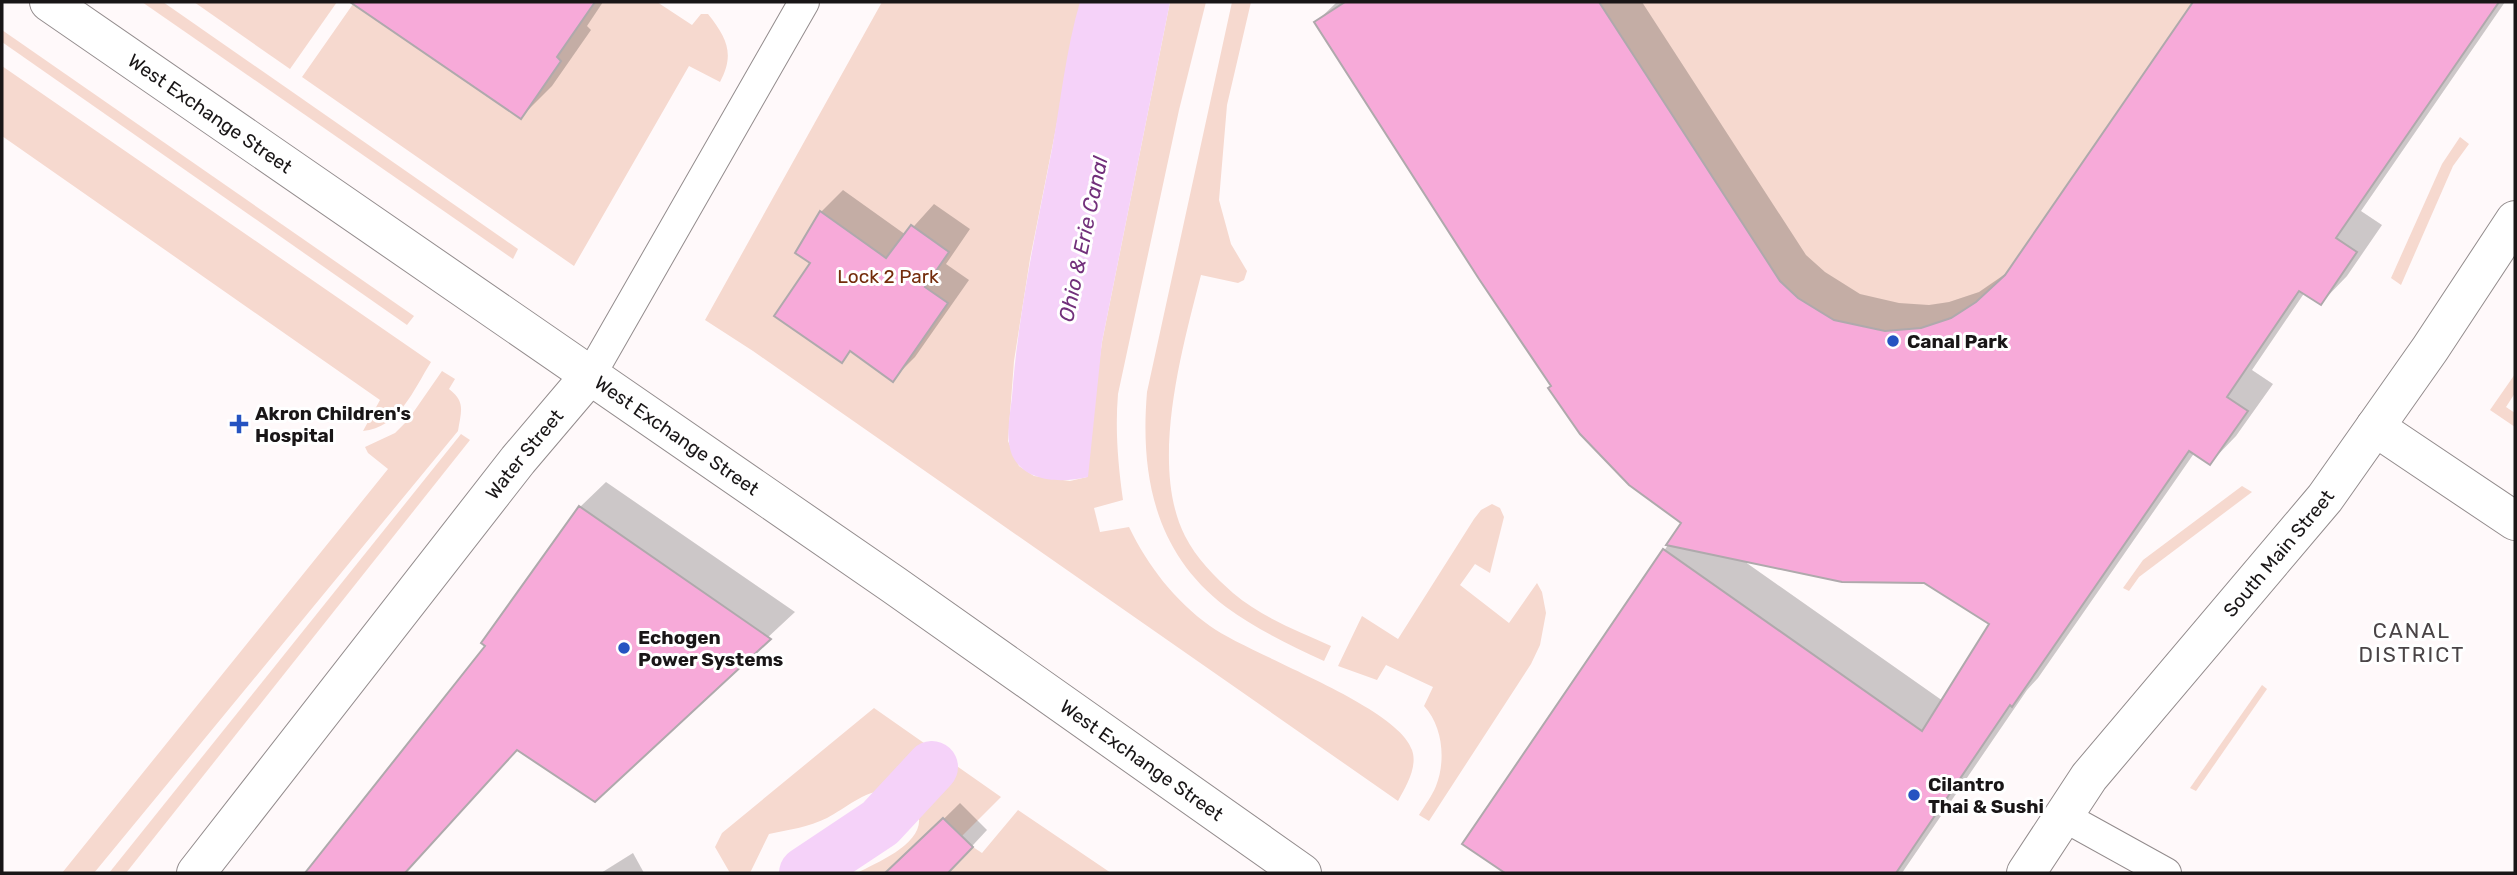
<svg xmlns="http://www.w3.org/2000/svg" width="2517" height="875" font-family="Rubik,sans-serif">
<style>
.green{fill:#f6d9cf}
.water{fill:#f5d2f9}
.shadow{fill:#0003;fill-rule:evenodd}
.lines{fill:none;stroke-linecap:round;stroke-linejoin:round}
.canal{stroke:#f5d2f9;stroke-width:52}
.building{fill:#f7aad9;stroke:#afa9ac;stroke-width:2}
.service-casing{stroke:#938c8d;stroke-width:32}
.minor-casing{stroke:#938c8d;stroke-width:40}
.tertiary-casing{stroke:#938c8d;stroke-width:40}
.secondary-casing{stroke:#938c8d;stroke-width:40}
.primary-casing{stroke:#938c8d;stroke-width:40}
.service{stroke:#fff;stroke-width:30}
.minor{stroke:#fff;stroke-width:38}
.tertiary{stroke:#fff;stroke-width:38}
.secondary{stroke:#fff;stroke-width:38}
.primary{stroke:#fff;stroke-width:38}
.poi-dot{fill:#2553c1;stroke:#fff;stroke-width:2.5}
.labels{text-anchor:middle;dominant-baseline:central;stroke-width:6;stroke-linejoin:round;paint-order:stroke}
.street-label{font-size:19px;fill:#191617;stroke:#fff}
.park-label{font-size:19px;fill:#742c0b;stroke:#fff}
.poi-label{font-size:19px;font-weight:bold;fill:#191617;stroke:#fff;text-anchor:start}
.water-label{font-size:21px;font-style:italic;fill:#72307b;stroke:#fff}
.neighbourhood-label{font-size:21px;letter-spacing:2px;fill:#4a4446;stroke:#fff}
</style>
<rect width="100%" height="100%" fill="#fff9fa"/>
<g class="green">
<polygon points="142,2 163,2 518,249 513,259"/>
<polygon points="194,2 337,2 290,69"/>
<path d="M595 2H657L692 25 701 14H708C727 38 735 54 720 82L689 66 574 266 302 77 353 4 521 119 561 62 557 57Z"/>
<path d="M882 2H1081L1030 259 1014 361 1008 441 1019 466 1034 476 1070 481 1087 477 1088 443 1102 342 1170 2H1206L1179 110 1118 394C1115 430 1118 464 1123 500L1094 508 1100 532 1129 527C1148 566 1174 600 1210 626 1250 655 1398 706 1412 750 1418 767 1406 786 1398 801L753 351 705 320Z"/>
<path d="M1232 2H1251L1227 105 1219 200 1231 244 1247 271 1244 280 1238 283 1201 275C1182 349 1149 465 1185 536 1196 558 1215 577 1233 593 1261 617 1298 631 1331 646L1324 661C1290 645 1256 629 1226 607 1155 553 1140 476 1147 392Z"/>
<polygon points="1345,2 2499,2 2336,237 2357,252 2321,305 2291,286 2272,314 2280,319 2245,370 2216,389 2248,411 2210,465 2189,451 2012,707 1960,670 1989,624 1925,583 1852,583 1777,569 1693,531 1629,485 1580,434 1548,388 1551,386 1314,22"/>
<polygon points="2,30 414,316 407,325 2,42"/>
<path d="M2 66 431 362C414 389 399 428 363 431L380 400 2 136Z"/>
<polygon points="2460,137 2469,144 2453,166 2401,285 2391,278 2442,164"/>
<path d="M442 371 455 379 449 389C466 402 461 411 458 431L94 873H62L388 469 368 453 365 447 395 433 408 420Z"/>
<polygon points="2515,374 2515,393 2506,407 2515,413 2515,427 2490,410"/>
<polygon points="461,434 470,440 126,873 109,873"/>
<polygon points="2242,486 2252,492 2139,577 2129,591 2123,588 2143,560"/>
<path d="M1492 504 1500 508 1504 517 1490 573 1475 564 1460 585 1509 623 1537 583 1542 592 1546 613 1540 645 1531 664 1429 821 1419 815C1425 805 1432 796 1436 786 1446 761 1443 726 1424 706L1433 687 1386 665 1377 680 1338 666 1362 616 1398 639 1474 519 1481 510Z"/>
<polygon points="2262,685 2267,689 2196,791 2190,788"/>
<path d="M874 708 1001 797 962 836 895 865 903 873H857C880 861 938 838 913 804 906 795 896 789 885 790 863 792 846 808 827 818 809 827 788 830 769 834L750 873H730L715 847 722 833Z"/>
<polygon points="1018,810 1111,873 948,873 973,847 982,853"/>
</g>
<path class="water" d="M1080 2H1170L1102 342 1088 477C1062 483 1025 483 1012 455 1005 437 1010 415 1012 397 1018 313 1036 231 1052 149 1061 100 1066 49 1080 2Z"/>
<g class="shadow">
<polygon points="353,2 603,2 587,26 591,30 552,86 521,117"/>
<path d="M1337 2H1642L1806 255 1825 272 1860 294 1899 303 1929 305 1949 302 1979 292 2011 270 2195 2H2505L2361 211 2382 225 2347 276 2321 303 2305 292 2252 370 2273 384 2236 436 2210 463 2195 452 2038 678 2027 690 1902 873H1508L1465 843 1683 523 1553 385 1316 22ZM1741 559 1925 581 1991 623 1943 701Z"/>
<polygon points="843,190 906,235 934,204 970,229 946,264 969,280 915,357 893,379 852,350 841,360 812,262 797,252 821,212"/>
<polygon points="606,482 795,612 594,800 518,749 405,873 338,873 318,859 488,646 483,643 580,507"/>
<polygon points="960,803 987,830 947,873 905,873 897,865"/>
<polygon points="633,853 644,873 601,873"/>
</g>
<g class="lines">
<polyline class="canal" points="805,873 880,823 932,767"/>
</g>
<g class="building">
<polygon points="350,2 595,2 557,57 561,61 521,119"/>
<polygon points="1345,2 1599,2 1780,281 1798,298 1834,320 1885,331 1921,328 1951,318 1976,302 2005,275 2193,2 2499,2 2336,238 2357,252 2321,305 2299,291 2227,397 2248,411 2210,465 2189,451 2012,707 2010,705 1896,873 1505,873 1462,844 1663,549 1922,731 1989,624 1924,583 1842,582 1666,545 1681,523 1629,485 1580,434 1548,388 1551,386 1479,279 1314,22"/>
<polygon points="820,211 886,258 911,225 949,252 925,287 948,303 893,382 850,351 842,363 774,316 810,263 795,253"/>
<polygon points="579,506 771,639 595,802 517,750 405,873 305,873 485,646 481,643"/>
<polygon points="943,818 973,847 948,873 885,873"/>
</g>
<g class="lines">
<g class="service-casing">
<g id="service">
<polyline points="591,374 804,2"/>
<polyline points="2063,816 2166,873"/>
</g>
</g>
<g class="minor-casing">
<g id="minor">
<path id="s1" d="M196 873 518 460 591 374"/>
</g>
</g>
<g class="tertiary-casing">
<polyline id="tertiary" points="2375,427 2515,521"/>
</g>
<g class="secondary-casing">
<g id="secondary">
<path id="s2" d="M2026 873 2089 777 2325 498 2430 349 2515 220"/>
</g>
</g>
<g class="primary-casing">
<g id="primary">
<path id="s3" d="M49 2 894 585 1302 873"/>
</g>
</g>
<use href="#service" class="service"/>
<use href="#minor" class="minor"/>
<use href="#tertiary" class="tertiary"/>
<use href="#secondary" class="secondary"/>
<use href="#primary" class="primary"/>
</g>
<g class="poi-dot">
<circle cx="1893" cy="341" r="7"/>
<path d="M235.5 413.5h7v7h7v7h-7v7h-7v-7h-7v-7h7z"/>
<circle cx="624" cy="648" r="7"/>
<circle cx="1914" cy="795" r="7"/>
</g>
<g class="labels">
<g class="street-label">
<text stroke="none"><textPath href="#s3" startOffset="196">West Exchange Street</textPath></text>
<text stroke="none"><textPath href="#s3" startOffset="763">West Exchange Street</textPath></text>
<text stroke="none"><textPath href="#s1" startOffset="532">Water Street</textPath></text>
<text stroke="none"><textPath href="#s2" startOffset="408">South Main Street</textPath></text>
<text stroke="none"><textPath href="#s3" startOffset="1330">West Exchange Street</textPath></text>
</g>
<g class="park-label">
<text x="888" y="276">Lock 2 Park</text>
</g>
<g class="poi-label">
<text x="1907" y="341">Canal Park</text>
<text x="255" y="413">Akron Children's<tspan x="255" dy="22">Hospital</tspan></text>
<text x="638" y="637">Echogen<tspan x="638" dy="22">Power Systems</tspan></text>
<text x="1928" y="784">Cilantro<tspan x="1928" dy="22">Thai &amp; Sushi</tspan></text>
</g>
<g class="water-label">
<text transform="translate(1083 239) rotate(-78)">Ohio &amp; Erie Canal</text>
</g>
<g class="neighbourhood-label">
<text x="2412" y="630">CANAL<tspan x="2412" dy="24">DISTRICT</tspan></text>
</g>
</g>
<rect width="2517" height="875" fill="none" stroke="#191617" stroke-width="7"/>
</svg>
